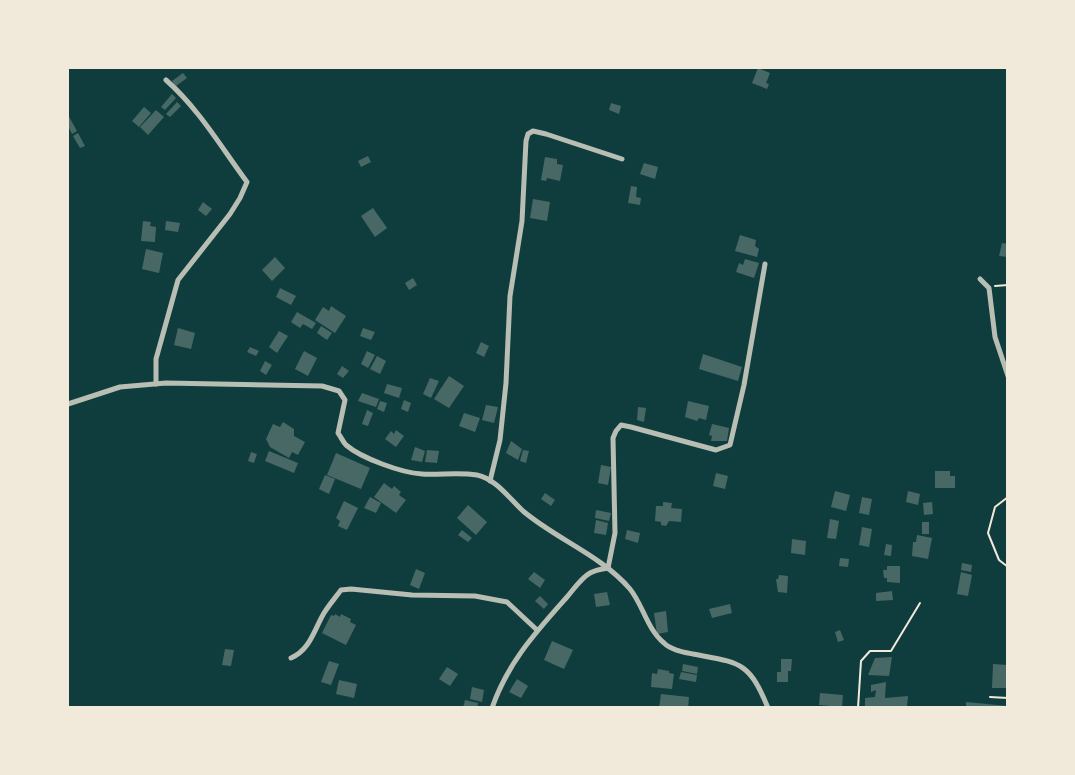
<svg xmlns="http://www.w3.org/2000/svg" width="1075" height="775" font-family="Signika,sans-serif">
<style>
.building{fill:#486865}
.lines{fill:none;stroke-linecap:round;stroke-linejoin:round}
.path{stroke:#f1e9da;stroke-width:2}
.minor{stroke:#b8beb3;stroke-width:5}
</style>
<rect width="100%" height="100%" fill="#0f3d3e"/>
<g class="building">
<polygon points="758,68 770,73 766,83 769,84 767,89 752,83"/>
<polygon points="183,73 187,78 176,86 172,81"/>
<polygon points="172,94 176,98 165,110 161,107"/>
<polygon points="177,102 181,106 170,117 166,114"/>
<polygon points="611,103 621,106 619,114 609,110"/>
<polygon points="144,107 151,113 139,127 132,121"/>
<polygon points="156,110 164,117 148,135 140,127"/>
<polygon points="68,115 77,131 72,134 68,126"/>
<polygon points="78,133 85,146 80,148 73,136"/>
<polygon points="368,156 371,162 361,167 358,161"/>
<polygon points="545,157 557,159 557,164 563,165 560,181 547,178 546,181 541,180"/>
<polygon points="644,163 658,167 655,179 640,174"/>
<polygon points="631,186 637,187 636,197 641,198 640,205 628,203"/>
<polygon points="533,199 550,202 547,221 530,218"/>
<polygon points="203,202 212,209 206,216 198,210"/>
<polygon points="373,208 387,228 375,237 361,216"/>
<polygon points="143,221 151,222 150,226 156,227 155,242 141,241"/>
<polygon points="166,221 180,223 178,232 165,230"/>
<polygon points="740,235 756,240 755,246 759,249 757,257 735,251"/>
<polygon points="1002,243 1008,244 1008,257 999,256"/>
<polygon points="146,249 163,253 159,273 142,269"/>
<polygon points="275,257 285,268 272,281 262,270"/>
<polygon points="745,259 759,263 754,278 736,272 739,263 743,265"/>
<polygon points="413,278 417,285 409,290 405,283"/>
<polygon points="280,288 296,296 291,305 276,297"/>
<polygon points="331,306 346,316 335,333 315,320 323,307 329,311"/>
<polygon points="297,312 316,323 312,329 303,324 300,328 291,322"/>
<polygon points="321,326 332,333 327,340 317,333"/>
<polygon points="178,328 195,333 191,349 174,345"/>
<polygon points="363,328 375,332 371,340 360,336"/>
<polygon points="279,331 288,336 277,353 269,347"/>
<polygon points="481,342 489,346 484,357 476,353"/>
<polygon points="250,347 259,351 256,356 247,352"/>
<polygon points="304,351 317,358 308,376 295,369"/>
<polygon points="367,351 375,355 368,368 361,364"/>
<polygon points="703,354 742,367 738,381 699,369"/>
<polygon points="377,356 386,361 380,374 370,369"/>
<polygon points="265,361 272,365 266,375 260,371"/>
<polygon points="342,366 349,371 343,378 337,374"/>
<polygon points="449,376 464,386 449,408 434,399"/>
<polygon points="430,378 439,381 431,398 423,394"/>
<polygon points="387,384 402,388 399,398 384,393"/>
<polygon points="362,393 379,399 376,407 358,401"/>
<polygon points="404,400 411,403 408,412 401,409"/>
<polygon points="380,401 387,403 384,412 377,409"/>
<polygon points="688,401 709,406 706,420 699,418 697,421 685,417"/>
<polygon points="486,405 498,407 494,423 482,420"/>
<polygon points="638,407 646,408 644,422 637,420"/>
<polygon points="367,410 373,413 368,426 362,424"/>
<polygon points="464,413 480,418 475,432 459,426"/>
<polygon points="283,422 294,429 294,436 305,442 298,455 292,452 289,458 270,447 266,439 273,424 280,427"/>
<polygon points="712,424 729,428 727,441 711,441 712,436 709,435"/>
<polygon points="396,430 404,436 396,447 385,439 391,431 394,434"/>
<polygon points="511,441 522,449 518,460 506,453"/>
<polygon points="415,447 425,451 422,462 411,460"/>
<polygon points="427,450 439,451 437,463 425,462"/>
<polygon points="523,450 529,451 526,463 520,461"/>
<polygon points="269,451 298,463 294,473 265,461"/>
<polygon points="251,452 257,454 254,463 248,461"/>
<polygon points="336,453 370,468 361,489 327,475"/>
<polygon points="601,465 611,467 608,485 598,483"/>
<polygon points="935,471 950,471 950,476 955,476 955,488 935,488"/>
<polygon points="716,473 728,476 725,489 713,486"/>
<polygon points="325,475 335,479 329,494 319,489"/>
<polygon points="384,483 392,489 394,486 401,492 399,495 406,500 396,513 374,497"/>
<polygon points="835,491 850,495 846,511 831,507"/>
<polygon points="908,491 920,494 918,505 906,502"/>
<polygon points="545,493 555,500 551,506 541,499"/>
<polygon points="370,497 381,503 376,513 364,508"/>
<polygon points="862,497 872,499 869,515 859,513"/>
<polygon points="344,501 358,508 347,530 338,526 340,521 336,518"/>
<polygon points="663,502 672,503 671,508 682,509 681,522 669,521 666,526 661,525 661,522 655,521 656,506 663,506"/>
<polygon points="932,502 933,514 924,515 923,503"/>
<polygon points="468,505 487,522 476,535 457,518"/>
<polygon points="596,510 611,513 609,521 595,518"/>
<polygon points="830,519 839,521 836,539 827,538"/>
<polygon points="596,520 608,523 606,535 594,533"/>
<rect x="922" y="522" width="7" height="12"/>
<polygon points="862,527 872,529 869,547 859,545"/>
<polygon points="462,530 472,538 468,542 458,535"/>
<polygon points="627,530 640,533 638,543 625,539"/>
<polygon points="917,535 932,538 928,559 912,556 913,542 916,542"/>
<polygon points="792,539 806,541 805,555 791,553"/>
<polygon points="886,544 892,545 891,556 884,555"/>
<polygon points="840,558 849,559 848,567 839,566"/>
<polygon points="962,563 972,565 971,572 961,570"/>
<polygon points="887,566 900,566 900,583 887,582 887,578 884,578 883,570 887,570"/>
<polygon points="416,569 425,573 419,589 410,585"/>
<polygon points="534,572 545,580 540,588 528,579"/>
<polygon points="961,572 972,575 968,596 957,594"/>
<polygon points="779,575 788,576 787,593 778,592 776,579 778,579"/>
<polygon points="892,591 893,600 876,601 876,593"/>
<polygon points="607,592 610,605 596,607 594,594"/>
<polygon points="540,596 548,604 544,609 535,601"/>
<polygon points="730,604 732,613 712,618 709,609"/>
<polygon points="666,611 668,632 657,634 654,613"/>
<polygon points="335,614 340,617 341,614 351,619 350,622 356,625 346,645 322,633 331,615 334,616"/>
<polygon points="840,630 844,640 838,642 835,632"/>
<polygon points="552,641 573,650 564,669 544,660"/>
<polygon points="225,649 234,650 231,666 222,665"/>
<polygon points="892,657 889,676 868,675 875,658"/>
<polygon points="781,659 792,659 791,671 788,671 788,682 777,682 777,672 781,672"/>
<polygon points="329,661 339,664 331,685 321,682"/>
<polygon points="683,664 698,667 697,674 682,671"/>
<polygon points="993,664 1008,665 1008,688 992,688"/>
<polygon points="447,667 458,674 450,686 439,679"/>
<polygon points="658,669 669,671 669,673 674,674 672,689 651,687 652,673 657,674"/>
<polygon points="681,672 697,675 696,682 679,679"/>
<polygon points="517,679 528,686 521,698 509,692"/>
<polygon points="339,680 357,684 354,698 336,694"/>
<polygon points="886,682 885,698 908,696 907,707 865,708 865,698 875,697 876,690 871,692 871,685"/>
<polygon points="472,687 484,690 482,702 470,699"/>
<polygon points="820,693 843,695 842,707 819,705"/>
<polygon points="661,694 689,697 688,708 659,708"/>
<polygon points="465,700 478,703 477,708 463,708"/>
<polygon points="966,702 1008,706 1008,708 966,708"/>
</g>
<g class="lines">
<g class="path">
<polyline points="995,286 1008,285"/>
<polyline points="1008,497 995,507 988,533 999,560 1008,567"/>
<polyline points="990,697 1008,698"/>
<polyline points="858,708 861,661 870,651 891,651 920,603"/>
</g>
<g class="minor">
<polyline points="980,279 989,288 995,337 1008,376"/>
<path d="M156 384V359L178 280 230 214 240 198 247 182C221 147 199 109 166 80"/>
<path d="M68 404 120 387 166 383 322 386 339 391 345 400 338 433C341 437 343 442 346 445 361 458 402 473 422 474 440 475 459 472 477 475 496 479 509 498 523 511 556 539 602 556 630 589 643 605 647 629 664 643 671 650 683 652 693 654 740 663 749 661 768 708"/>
<polyline points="490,481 500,440 506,383 510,296 522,221 526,141 528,134 533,131 546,134 622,159"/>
<path d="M291 658C310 650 314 630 324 613 329 605 335 598 341 590L351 589 412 595 475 596 507 602 537 630"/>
<path d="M492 708C508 662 536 632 567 597 574 589 581 578 590 573 595 570 602 569 608 568L615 533 613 438 616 431 621 425 631 427 716 450 730 445 744 385 765 264"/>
</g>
</g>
<rect width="1075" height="775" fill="none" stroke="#f1e9da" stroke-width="138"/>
</svg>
